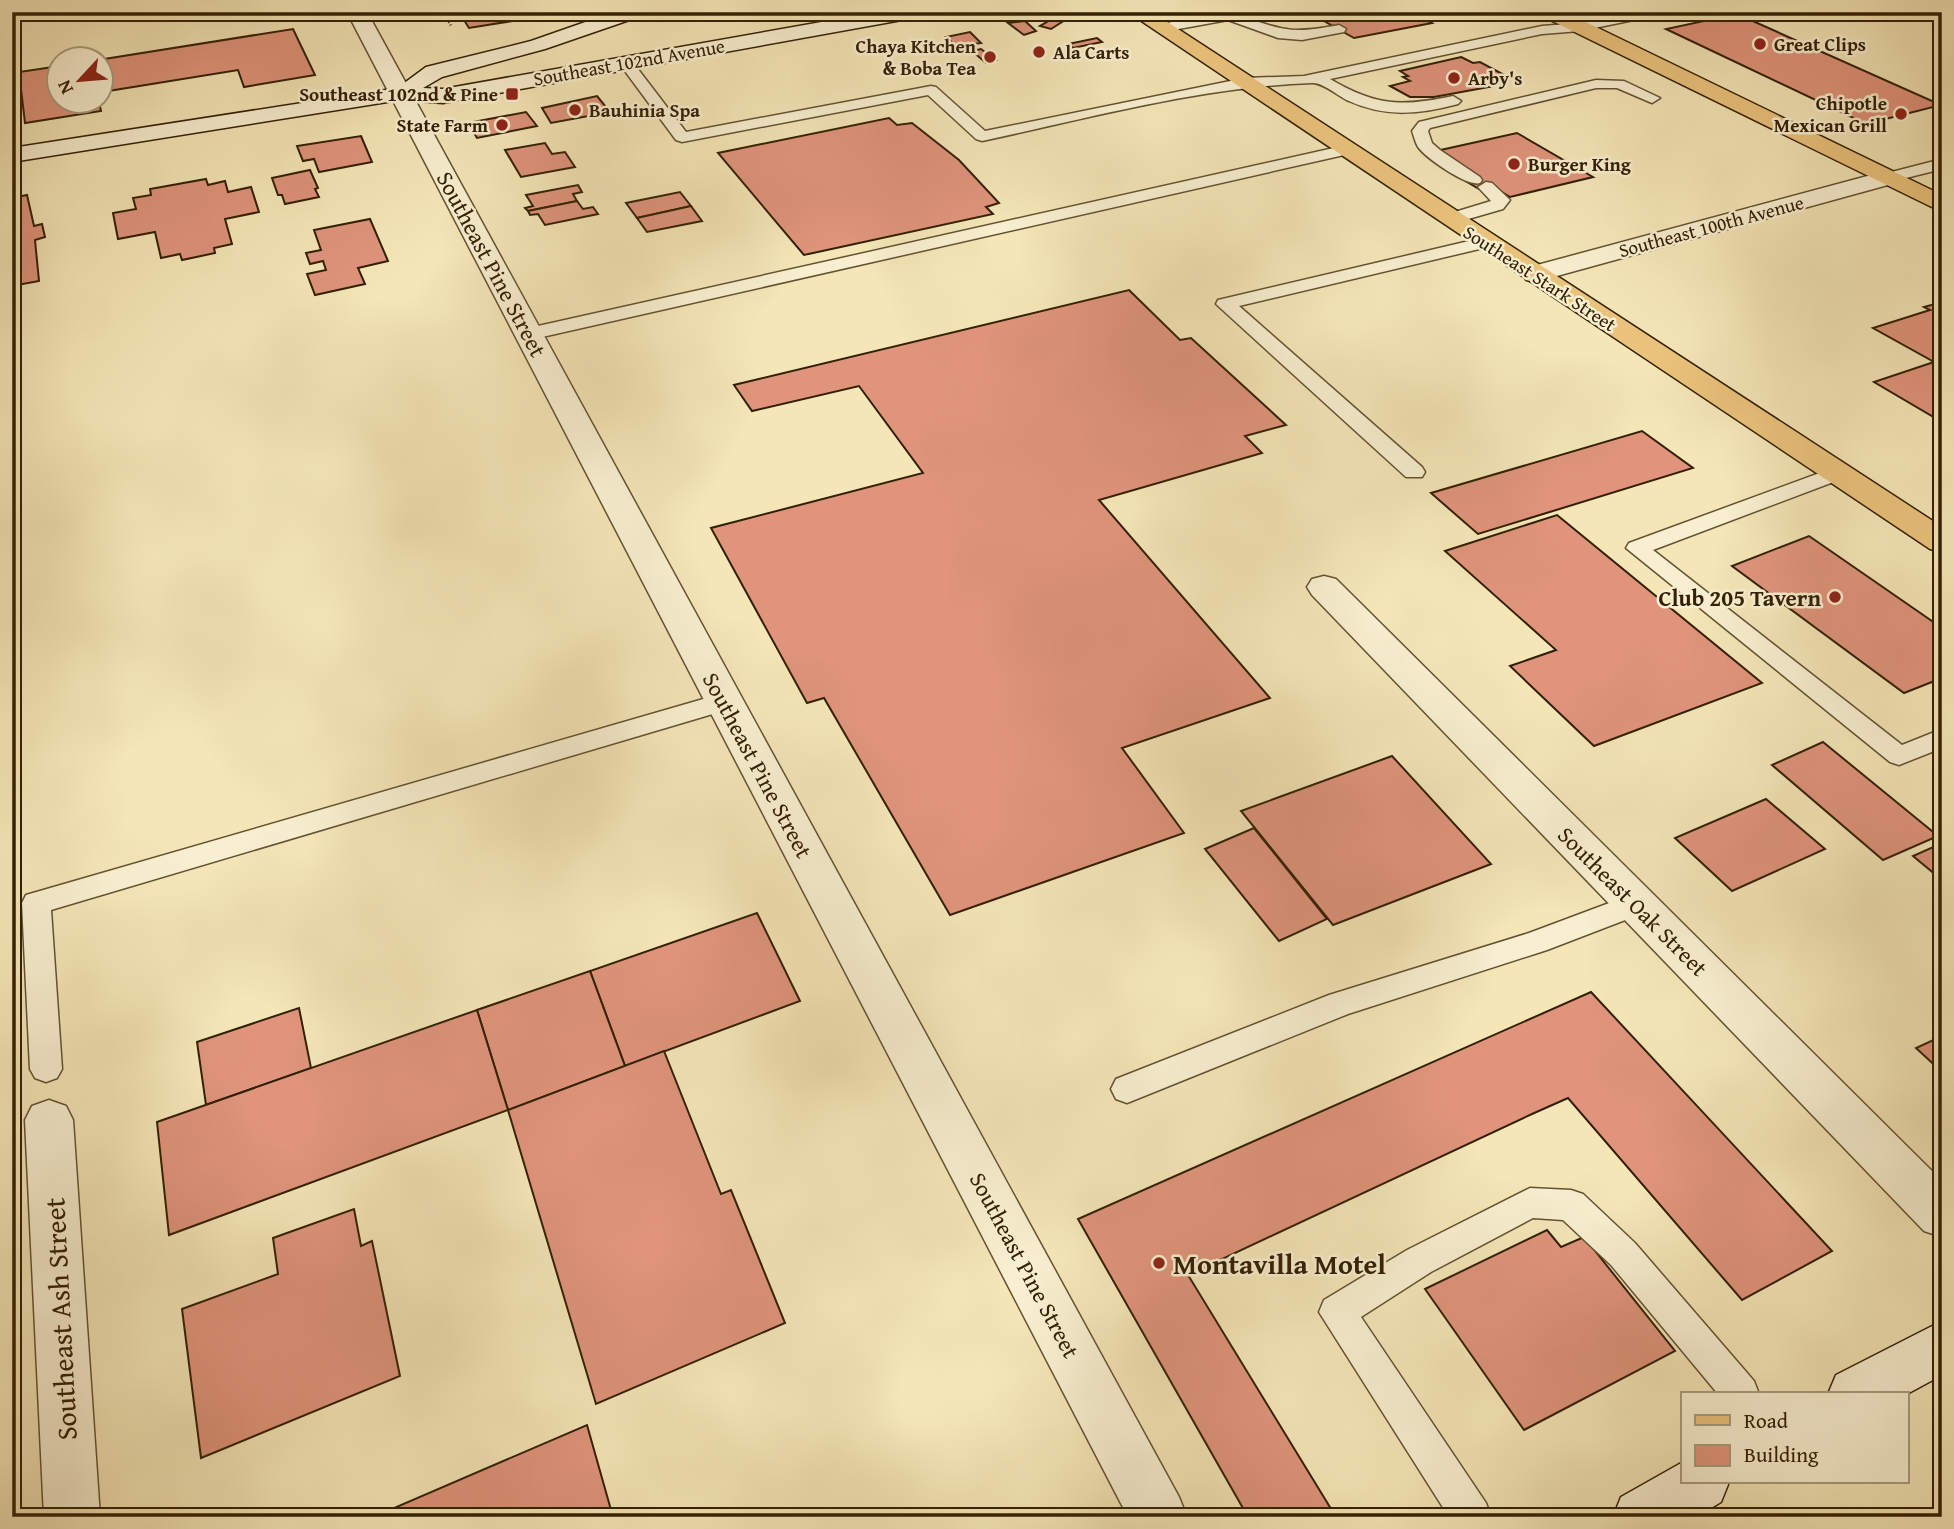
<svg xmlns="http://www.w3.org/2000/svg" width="1954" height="1529" font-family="'Gentium Book Plus',serif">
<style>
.building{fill:#df947b;stroke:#332004;stroke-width:2}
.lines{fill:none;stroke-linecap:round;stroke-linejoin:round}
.lane-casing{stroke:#635231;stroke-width:3}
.street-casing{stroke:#635231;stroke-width:3}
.secondary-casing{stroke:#332004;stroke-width:3}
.primary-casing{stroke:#332004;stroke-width:3}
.path{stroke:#332004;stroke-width:2.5;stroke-dasharray:1 2;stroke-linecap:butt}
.lane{fill:#f8efd0;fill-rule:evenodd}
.street{fill:#f8efd0;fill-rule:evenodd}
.secondary{fill:#f8efd0;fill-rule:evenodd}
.primary{fill:#eac37c;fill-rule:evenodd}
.poi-dot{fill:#8f2418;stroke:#f8efd0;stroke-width:2.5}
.labels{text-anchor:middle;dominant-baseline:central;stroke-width:5;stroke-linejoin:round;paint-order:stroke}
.far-poi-label{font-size:19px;font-weight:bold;fill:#332004;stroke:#f8efd0;text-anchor:start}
.far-street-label{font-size:19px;fill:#332004;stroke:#f8efd0}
.street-label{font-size:23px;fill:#332004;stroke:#f8efd0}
.poi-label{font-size:23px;font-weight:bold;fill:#332004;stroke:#f8efd0;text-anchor:end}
.near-poi-label{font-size:28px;font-weight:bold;fill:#332004;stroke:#f8efd0;text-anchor:start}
.near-street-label{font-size:28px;fill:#332004;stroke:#f8efd0}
</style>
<rect width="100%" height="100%" fill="#f4e6b7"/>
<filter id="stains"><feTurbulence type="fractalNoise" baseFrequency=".00286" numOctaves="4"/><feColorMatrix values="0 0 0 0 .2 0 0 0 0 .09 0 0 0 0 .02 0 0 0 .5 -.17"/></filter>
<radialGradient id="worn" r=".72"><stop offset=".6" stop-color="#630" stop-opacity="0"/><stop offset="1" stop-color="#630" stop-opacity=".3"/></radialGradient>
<g class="building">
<polygon points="459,12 526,12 531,18 469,28"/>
<polygon points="1368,12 1412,12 1432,23 1354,38 1324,21"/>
<polygon points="1737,14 1941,105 1866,124 1666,29"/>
<polygon points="1054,18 1065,20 1051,29 1040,26"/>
<polygon points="1025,21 1036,31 1024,35 1008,23"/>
<polygon points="293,29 315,75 244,87 238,70 102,92 102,60 98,60"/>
<polygon points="970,32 981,43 956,46 946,37"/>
<polygon points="1097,38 1102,42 1073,48 1068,44"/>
<polygon points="981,49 996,60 986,63 972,51"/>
<polygon points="1461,57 1473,63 1480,62 1508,77 1501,78 1505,81 1486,85 1489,87 1434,97 1410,97 1390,86 1410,81 1403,77 1408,76 1400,71"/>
<polygon points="60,66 60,102 99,102 101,111 25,123 19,72"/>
<polygon points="597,96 610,112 551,123 542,108"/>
<polygon points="526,112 537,126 477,138 468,123"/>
<polygon points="889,118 897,125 912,123 959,160 999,203 986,207 993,214 804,255 718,153"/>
<polygon points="1517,133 1593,177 1510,197 1492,186 1479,189 1467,182 1480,179 1436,151"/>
<polygon points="361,136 372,162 319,172 314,159 303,161 297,146"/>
<polygon points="545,143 552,154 565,152 575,167 521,177 505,150"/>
<polygon points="310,170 318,188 315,189 319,197 285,204 282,195 278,195 272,178"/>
<polygon points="206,179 208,185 225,181 228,192 251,187 259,212 225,219 232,244 214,248 215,253 182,260 180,254 161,258 155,232 118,239 113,213 136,209 133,198 151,195 150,189"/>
<polygon points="578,185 582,192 573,194 577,201 528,211 525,208 533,206 526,195"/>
<polygon points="680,192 691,206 637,218 626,203"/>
<polygon points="27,195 34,226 42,224 45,237 35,240 39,281 12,286 12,198"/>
<polygon points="577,201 583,209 593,207 598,214 545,225 538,214 530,215 528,211"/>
<polygon points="691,206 702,221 647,232 637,218"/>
<polygon points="370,219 388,261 358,268 365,284 315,295 307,274 326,270 323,261 310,264 306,253 321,250 314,230"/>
<polygon points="1129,290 1180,340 1191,338 1286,425 1245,436 1262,453 1099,500 1270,698 1122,748 1184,833 950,915 824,698 807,703 711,528 923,473 859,386 752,411 734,385"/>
<polygon points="1942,302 1942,422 1874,382 1934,362 1873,328 1930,310 1924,307"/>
<polygon points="1642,431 1693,468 1478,534 1431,493"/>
<polygon points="1557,515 1762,683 1594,746 1510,666 1556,650 1445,551"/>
<polygon points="1809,536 1942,628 1942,678 1904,693 1732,566"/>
<polygon points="1823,742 1938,836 1883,860 1772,765"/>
<polygon points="1392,756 1491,864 1333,925 1241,811"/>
<polygon points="1766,799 1825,849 1732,891 1675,838"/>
<polygon points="1254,828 1327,919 1279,941 1205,849"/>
<polygon points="1940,844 1942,845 1942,880 1913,856"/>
<polygon points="757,913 800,1001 625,1066 590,971"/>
<polygon points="590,971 625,1066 508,1110 477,1010"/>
<polygon points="1591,992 1832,1251 1742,1300 1568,1098 1532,1114 1188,1275 1336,1517 1248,1517 1078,1219"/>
<polygon points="299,1008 311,1068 206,1105 197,1042"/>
<polygon points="477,1010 508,1110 169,1235 157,1122"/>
<polygon points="1942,1036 1942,1072 1916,1048"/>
<polygon points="664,1051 721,1194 731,1190 785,1323 596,1404 508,1110"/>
<polygon points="354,1209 361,1246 372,1241 400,1376 201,1458 182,1309 278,1274 273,1238"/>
<polygon points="1547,1230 1561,1247 1584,1237 1675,1351 1524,1430 1425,1289"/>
<polygon points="587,1425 613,1517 388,1517 387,1511"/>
</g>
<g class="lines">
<g class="lane-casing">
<g id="lane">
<path d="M1222 12H1250L1245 17C1285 32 1296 33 1339 25L1346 29 1344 32 1302 40 1278 38 1228 20 1162 32 1155 28 1162 24Z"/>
<polygon points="1308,12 1327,12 1328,13 1321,17"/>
<polygon points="1410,12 1434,12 1427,16 1411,17"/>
<path d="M1632 12H1660L1653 16 1580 31 1542 34 1330 79C1376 106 1401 107 1453 96L1461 101 1458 104C1421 114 1386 118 1349 101 1339 97 1323 82 1312 83 1201 87 1090 118 982 141L976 139 928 95 682 142 676 140 619 63 621 60H631L686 132 931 86 936 87 985 131 1245 78 1304 76 1542 26 1580 23Z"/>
<path d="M1596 80 1624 81 1660 98 1652 103 1617 88H1596L1430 128 1428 131 1432 143 1440 150 1480 177 1482 180 1480 183C1467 187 1426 158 1418 147 1415 142 1414 136 1412 131L1419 122Z"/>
<polygon points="1347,145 1355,150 1353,153 529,340 519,334 529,328"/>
<polygon points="1942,159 1942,169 1886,183 1878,178 1880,175"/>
<polygon points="1486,182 1492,183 1510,200 1503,209 1451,224 1445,223 1442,219 1445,215 1491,201 1478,187"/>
<polygon points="1486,237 1492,238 1495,242 1492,246 1239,306 1422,467 1425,472 1422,477 1406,477 1216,304 1218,300"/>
<polygon points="1836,467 1844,468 1847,473 1844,478 1653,550 1902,745 1942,729 1942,748 1899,765 1890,762 1626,548 1629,543"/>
<polygon points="724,693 733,696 737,702 733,708 51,910 62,1069 57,1078 46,1082 35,1078 30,1069 22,903 26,895"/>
<polygon points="1636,893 1646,896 1650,904 1646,912 1547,950 1348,1014 1127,1103 1116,1099 1111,1089 1116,1079 1329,995 1529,933"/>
<polygon points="1530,1188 1571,1190 1583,1194 1635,1243 1754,1381 1759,1394 1718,1394 1611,1265 1563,1220 1533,1218 1431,1272 1361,1317 1486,1503 1491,1517 1449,1517 1319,1312 1324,1300 1407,1250"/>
</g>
</g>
<g class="street-casing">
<g id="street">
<polygon points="347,12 367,12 1179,1497 1187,1517 1128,1517"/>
<polygon points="1886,171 1895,173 1898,178 1895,183 1535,282 1526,280 1522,274 1526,268"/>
<polygon points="1324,576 1336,579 1942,1181 1942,1237 1924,1231 1312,595 1307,587 1312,579"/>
<polygon points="49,1100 66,1106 73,1120 100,1517 44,1517 25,1120 32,1106"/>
</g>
</g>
<g class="secondary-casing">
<g id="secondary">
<polygon points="614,12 644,12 641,16 545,49 442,77 423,88 443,89 878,12 923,12 913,18 443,103 400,100 12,162 12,148 405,87 403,84 426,67 531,41"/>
<polygon points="1942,1321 1942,1375 1907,1394 1828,1394 1836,1375"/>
<polygon points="1683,1462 1683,1482 1729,1482 1721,1502 1696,1517 1613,1517 1621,1497"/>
</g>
</g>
<g class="primary-casing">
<g id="primary">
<polygon points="1128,12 1152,12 1942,527 1942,552 1930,549"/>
<polygon points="1539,12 1565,12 1942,195 1942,212 1542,16"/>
</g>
</g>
<polyline class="path" points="442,12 452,27"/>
<use href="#lane" class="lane"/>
<use href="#street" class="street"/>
<use href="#secondary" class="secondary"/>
<use href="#primary" class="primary"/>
</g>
<g class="poi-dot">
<circle cx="1760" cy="44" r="7"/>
<circle cx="1039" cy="52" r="7"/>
<circle cx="990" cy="57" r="7"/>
<circle cx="1454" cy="78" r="7"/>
<rect x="505" y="87" width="14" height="14" rx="3.5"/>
<circle cx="575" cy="110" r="7"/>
<circle cx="1901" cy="114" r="7"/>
<circle cx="502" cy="125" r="7"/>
<circle cx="1514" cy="164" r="7"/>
<circle cx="1835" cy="597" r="7"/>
<circle cx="1159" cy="1263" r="7"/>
</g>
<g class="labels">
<g class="far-poi-label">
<text x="1774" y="44">Great Clips</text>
<text x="976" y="46" text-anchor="end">Chaya Kitchen<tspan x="976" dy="22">&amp; Boba Tea</tspan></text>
<text x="1053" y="52">Ala Carts</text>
<text x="1468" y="78">Arby's</text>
<text x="498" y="94" text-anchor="end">Southeast 102nd &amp; Pine</text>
<text x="1887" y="103" text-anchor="end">Chipotle<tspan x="1887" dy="22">Mexican Grill</tspan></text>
<text x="589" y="110">Bauhinia Spa</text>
<text x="488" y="125" text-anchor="end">State Farm</text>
<text x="1528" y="164">Burger King</text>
</g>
<g class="far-street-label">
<text transform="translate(629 62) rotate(-10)">Southeast 102nd Avenue</text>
<text transform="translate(1711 226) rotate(-15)">Southeast 100th Avenue</text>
<text transform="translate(1540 278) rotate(33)">Southeast Stark Street</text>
</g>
<g class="street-label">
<text transform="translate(492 264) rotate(62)">Southeast Pine Street</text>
<text transform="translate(758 765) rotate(62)">Southeast Pine Street</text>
<text transform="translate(1633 901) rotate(45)">Southeast Oak Street</text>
<text transform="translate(1025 1265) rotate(62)">Southeast Pine Street</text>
</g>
<g class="poi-label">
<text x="1821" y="597">Club 205 Tavern</text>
</g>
<g class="near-poi-label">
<text x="1173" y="1263">Montavilla Motel</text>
</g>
<g class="near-street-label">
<text transform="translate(60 1319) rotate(-93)">Southeast Ash Street</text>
</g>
</g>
<rect width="1954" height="1529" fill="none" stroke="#f4e6b7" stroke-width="42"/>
<rect x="14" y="14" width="1926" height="1501" fill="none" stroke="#332004" stroke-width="3.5"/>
<rect x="21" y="21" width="1912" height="1487" fill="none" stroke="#332004" stroke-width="2"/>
<rect x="1681" y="1392" width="228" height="91" fill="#f8efd0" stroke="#a99c7e" stroke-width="2"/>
<rect x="1695" y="1415" width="35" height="10" fill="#eac37c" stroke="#a99c7e" stroke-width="2"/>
<text x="1744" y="1428" font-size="21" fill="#332004">Road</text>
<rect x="1695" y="1445" width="35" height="21" fill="#df947b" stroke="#a99c7e" stroke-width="2"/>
<text x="1744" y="1462" font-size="21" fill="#332004">Building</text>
<g transform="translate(80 80) rotate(244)"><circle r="33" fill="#f8efd0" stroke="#a99c7e" stroke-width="2"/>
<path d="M0-5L12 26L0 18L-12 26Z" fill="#8f2418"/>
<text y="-10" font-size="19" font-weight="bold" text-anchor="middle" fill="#332004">N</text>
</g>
<rect width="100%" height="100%" filter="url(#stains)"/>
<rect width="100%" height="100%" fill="url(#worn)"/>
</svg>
